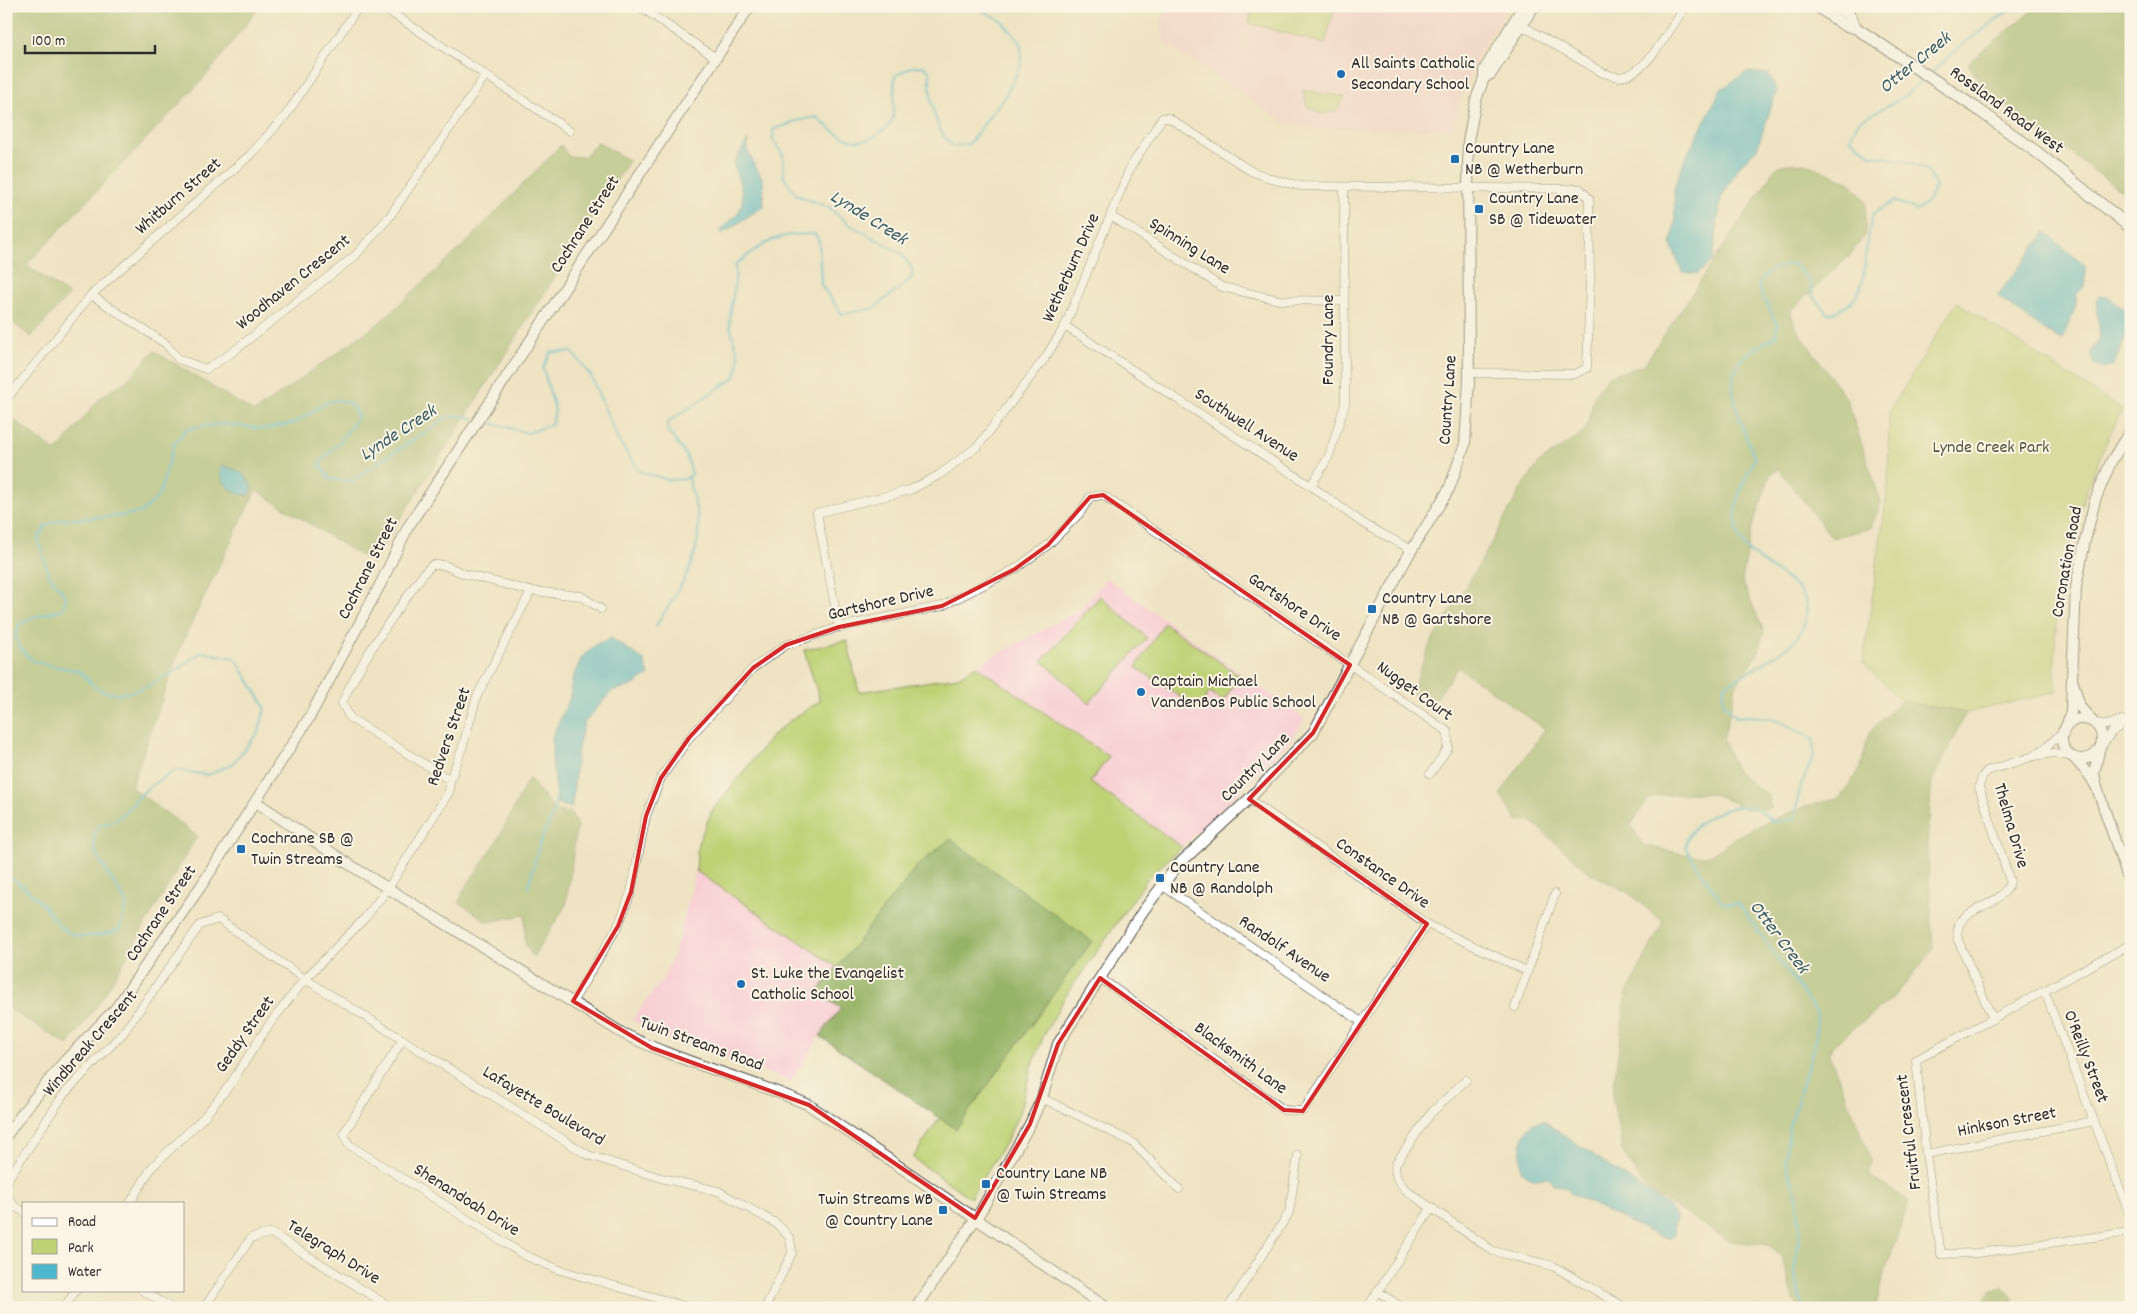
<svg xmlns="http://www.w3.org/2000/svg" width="2137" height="1314" font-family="Dekko,sans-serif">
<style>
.built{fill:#f7cfd3}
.green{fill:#bed174;stroke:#747e50}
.forest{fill:#96b366;stroke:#606f48}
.water{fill:#4db7cb;stroke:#3c717b}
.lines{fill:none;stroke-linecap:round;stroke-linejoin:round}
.stream{stroke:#4db7cb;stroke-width:2.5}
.minor-casing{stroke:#484742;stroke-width:9}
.tertiary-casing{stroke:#484742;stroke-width:12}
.secondary-casing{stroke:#484742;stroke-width:13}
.minor{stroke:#fff;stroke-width:8}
.tertiary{stroke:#fff;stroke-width:10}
.secondary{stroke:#fff;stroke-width:11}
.marked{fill:none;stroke:#d62828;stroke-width:4;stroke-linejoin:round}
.poi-dot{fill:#1f6fb2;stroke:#fcf5e5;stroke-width:2}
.labels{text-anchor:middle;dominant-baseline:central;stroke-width:4;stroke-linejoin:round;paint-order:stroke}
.poi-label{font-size:18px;fill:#2b2b2b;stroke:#fcf5e5;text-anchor:start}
.street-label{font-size:18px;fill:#2b2b2b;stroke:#fcf5e5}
.park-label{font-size:18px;fill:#50543d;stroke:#fcf5e5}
.water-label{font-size:19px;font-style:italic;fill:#375c63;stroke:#fcf5e5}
</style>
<rect width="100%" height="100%" fill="#fcf5e5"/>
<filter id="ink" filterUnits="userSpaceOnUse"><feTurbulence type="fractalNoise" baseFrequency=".02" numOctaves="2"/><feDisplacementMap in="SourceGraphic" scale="10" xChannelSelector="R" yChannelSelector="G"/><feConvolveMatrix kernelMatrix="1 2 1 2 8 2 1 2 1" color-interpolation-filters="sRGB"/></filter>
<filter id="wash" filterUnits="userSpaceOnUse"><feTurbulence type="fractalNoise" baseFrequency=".0096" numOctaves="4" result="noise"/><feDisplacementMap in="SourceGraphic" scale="20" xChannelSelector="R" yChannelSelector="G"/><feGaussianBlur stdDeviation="1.12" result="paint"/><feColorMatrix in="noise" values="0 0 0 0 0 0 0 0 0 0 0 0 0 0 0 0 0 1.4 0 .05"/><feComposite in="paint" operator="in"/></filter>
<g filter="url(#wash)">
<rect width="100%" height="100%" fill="#eee3c3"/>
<g class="built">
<polygon points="1170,6 1510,6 1480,53 1462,95 1453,130 1310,128 1284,122 1164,43 1161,21"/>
<polygon points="1106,578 1305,719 1290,741 1182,847 1090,781 1109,756 976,666 1081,609"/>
<polygon points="696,871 837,967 842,1008 820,1036 791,1081 658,1035 632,1020 665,975 678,942"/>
</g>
<g class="green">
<polygon points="1253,6 1335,6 1325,44 1249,23"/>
<polygon points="1303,90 1345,97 1336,111 1321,114 1307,106"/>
<path d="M1957 302 2122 410C2076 502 2049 588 2056 692L1966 713 1901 701 1863 663 1888 486 1889 412Z"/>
<polygon points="1100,596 1147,638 1089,703 1042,661"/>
<polygon points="1164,623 1240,676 1223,701 1210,692 1198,709 1136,667"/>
<polygon points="847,640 859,692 958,677 976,666 1109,757 1090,782 1182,847 1148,878 1065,997 1044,1035 1031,1069 1019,1113 1007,1140 970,1198 913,1158 940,1117 820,1036 841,1008 817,993 837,967 696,871 698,843 712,811 771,737 792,719 820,701 804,650"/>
</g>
<g class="forest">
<polygon points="6,6 260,6 206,76 26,265 69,295 31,337 6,318"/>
<polygon points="2038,6 2131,6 2131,198 1985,90 1968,63"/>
<polygon points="598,142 629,161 372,563 256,490 181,645 131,787 197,836 102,999 68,1045 6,1007 6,419 9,416 56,452 101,397 126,381 154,351 254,412 379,323 467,242 561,145 568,156 584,157"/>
<path d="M1804 163 1850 182 1866 202 1865 235 1849 256 1790 311 1796 328 1847 400 1881 502 1871 528 1832 538 1779 469 1770 475 1752 527 1742 581 1764 631 1757 655 1736 686 1723 740 1737 772 1768 796 1771 809H1746L1717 795 1691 793 1657 796 1648 799 1631 825 1643 845C1658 848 1690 857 1704 856 1717 855 1728 841 1740 835 1772 819 1806 804 1840 798L1861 767 1869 732 1901 701 1966 713 1932 781 1927 844 1933 950 1896 995 1832 1046 1830 1056 1872 1162 1868 1175 1909 1201 1881 1284 1876 1308H1800L1794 1300 1782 1258 1769 1245 1729 1241 1646 1189 1624 1154 1612 1097 1626 995 1663 922 1629 893 1590 873 1530 820 1517 821 1500 794 1545 729 1458 667 1432 705 1411 693 1430 644 1482 560 1520 490 1540 462 1585 432 1595 394 1608 376 1644 365 1765 185C1776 163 1780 164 1804 163Z"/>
<polygon points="529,778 555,811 571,813 577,825 566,905 533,957 525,944 525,915 488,922 459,902 465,888 496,843"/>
<polygon points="950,839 1092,941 956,1129 820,1036 841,1008 817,993 918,865"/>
<polygon points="2003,1287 2013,1298 2011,1308 1978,1308 1990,1291"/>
</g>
<g class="water">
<polygon points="1747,72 1769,74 1777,90 1757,149 1739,167 1721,198 1713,260 1698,274 1682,272 1671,244 1675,222 1674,189 1684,161 1721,89"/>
<path d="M748 140 747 150 763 180 764 206 722 234 720 229C751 208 744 195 733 164Z"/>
<polygon points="2046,232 2085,266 2086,284 2076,295 2076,306 2062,340 2045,331 1997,296"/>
<path d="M2099 296H2106L2128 311 2131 324 2114 365C2106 370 2102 368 2094 364L2090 354 2100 336 2096 301Z"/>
<path d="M221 466C236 468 251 475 252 492L249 495C234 496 217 482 221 466Z"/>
<polygon points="611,638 644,660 649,675 632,686 612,691 584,723 577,753 572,808 558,804 552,761 552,737 570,697 572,679 582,657 596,644"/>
<path d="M1544 1121 1670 1207 1677 1218 1674 1224 1675 1235 1671 1238 1660 1237 1570 1193 1567 1188 1553 1184 1550 1178 1531 1179 1521 1170C1519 1152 1520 1136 1533 1123Z"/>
</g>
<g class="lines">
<g class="stream">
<polyline points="1930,74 1962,45 2015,6"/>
<path d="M480 420 528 433 552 424 555 410 543 368 551 352H572L591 376 617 438 639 471 668 480 685 479 692 474 686 455 668 431V422L734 378C746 353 732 346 730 324 729 304 738 285 735 265 765 242 776 233 815 234L819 241 821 285 842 314 874 308 912 278V268L901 253 850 225 830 208 797 195 784 178 783 155 773 140V130L796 121 816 117C834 133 855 150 877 135 883 132 890 125 893 118 894 114 894 84 895 76L911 67 923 66 930 72C929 95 934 131 953 146L969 144 1007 93 1021 65V43L1002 21 981 10 982 6"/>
<path d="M656 626C677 591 702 561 698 519 696 505 691 490 688 477"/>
<path d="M6 875C19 882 30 891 40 902 52 914 61 935 80 936 93 937 107 934 119 930L127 904 95 853 93 837 100 824C122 824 130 803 146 790 155 783 165 777 175 770L208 775 232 764 259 732 265 707 235 658 202 652C176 670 127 709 95 687 89 683 85 674 78 671 74 669 68 669 63 668 35 662 29 665 15 638L19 625 31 618 63 609 66 597 48 573 38 539 46 526 58 520 120 516 142 512 159 496 174 444 186 429 220 424 265 429 295 423 325 403 338 400 351 404 358 417 339 443 319 464 330 479 351 481 448 417 462 416 475 419"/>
<polyline points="528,887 540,842 554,812 557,791"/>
<path d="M1803 1308 1794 1273 1800 1231 1797 1197 1785 1158 1790 1125 1816 1040 1817 1013 1739 904 1722 903 1686 849C1683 823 1732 801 1754 808 1760 809 1768 818 1773 822L1795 819 1799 790 1814 755 1813 739C1785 723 1769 713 1736 717L1723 702 1724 686C1743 674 1778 657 1792 643 1800 636 1804 627 1806 617 1815 572 1740 572 1736 523 1734 499 1745 479 1755 459 1746 436 1720 381 1741 360 1751 350 1765 343 1776 335L1777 324 1758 287C1764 270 1778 266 1794 264L1810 281 1813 296 1828 314C1868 303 1863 275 1867 241 1868 232 1871 223 1873 214L1894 201 1917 210 1927 202 1936 187 1927 170 1904 161 1871 155 1850 138 1858 122 1905 96 1926 77"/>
</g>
</g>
</g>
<g filter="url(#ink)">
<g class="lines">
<g class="minor-casing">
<g id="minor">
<polyline points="381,6 570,131"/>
<polyline points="639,6 716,58"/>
<path d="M1518 23 1603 73C1608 74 1614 77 1619 77 1646 76 1671 27 1686 6"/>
<polyline points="1111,216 1222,287 1279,300 1344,301"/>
<polyline points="91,295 166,344 178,359 206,369 230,354 355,256 390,216 485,76"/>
<polyline points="1065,326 1311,486 1364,524 1412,550"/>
<polyline points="6,400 91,295 250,155 286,115 359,6"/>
<polyline points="1311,486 1329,456 1345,404 1344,188"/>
<polyline points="839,627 817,513 910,490 939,475 978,446 1045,358 1065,326 1130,168 1162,118 1169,118 1251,171 1275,180 1301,186 1580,189 1589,198 1590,279 1587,368 1575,374 1469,373"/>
<polyline points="2095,723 2107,725 2122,720"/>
<polyline points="2066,728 2049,745 2034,756 2054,753 2073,757"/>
<polyline points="2101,747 2112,732 2131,717"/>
<path d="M450 780 350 718 342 703C363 656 394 615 424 573L432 565H444L465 574 531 591 581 596 601 609"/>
<polyline points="1163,886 1363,1023"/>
<polyline points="1427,924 1527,971"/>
<polyline points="2131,944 1916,1060 1926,1154 1941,1254 1977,1253 2131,1232"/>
<polyline points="1100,978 1284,1110 1303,1111 1427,924 1249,799"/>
<polyline points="2044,990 2131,1218"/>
<polyline points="573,1001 618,926 631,892 646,816 661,778 689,738 753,668 786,645 839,627 942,606 1015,569 1048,545 1080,513 1090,497 1103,495 1448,732 1448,748 1430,774"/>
<polyline points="1515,1007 1555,894"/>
<path d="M1993 1019 1958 940C1951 904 2003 911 2010 881L1979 787 1982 777 1987 771 2034 756"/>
<polyline points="403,1039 344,1133 348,1144 524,1255 560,1270 691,1308"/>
<path d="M1466 1080 1431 1113 1396 1163C1393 1176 1399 1182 1407 1191L1493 1251 1553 1266 1626 1308"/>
<polyline points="1042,1098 1132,1142 1179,1189"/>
<polyline points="1926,1154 2094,1121"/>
<polyline points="6,1187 8,1179 64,1094 123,1033 200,925 218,919 305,979 588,1155 661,1178 718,1191 777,1224 790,1238 792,1253 765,1308"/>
<polyline points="6,1194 14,1206 24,1212"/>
<polyline points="130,1203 152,1167 204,1117 229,1086 268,1026 305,979 365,918 389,887 449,792 450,780 462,749 477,696 531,591"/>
<polyline points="142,1290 171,1308"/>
<polyline points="1377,1291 1403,1308"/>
<polyline points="64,1308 76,1290"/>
<polyline points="204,1308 251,1238 271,1233 392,1308"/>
<polyline points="1228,1308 1289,1213 1298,1155"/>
<polyline points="1367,1308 1432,1207"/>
</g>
</g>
<g class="tertiary-casing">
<g id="tertiary">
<polyline points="1484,78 1491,74 1534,6"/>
<polyline points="2072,679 2076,587 2085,541 2095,500 2111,462 2131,429"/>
<circle cx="2082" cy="739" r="20"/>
<polyline points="2066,727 2071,712 2072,679 2080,707 2092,721"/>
<polyline points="2074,758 2090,776 2097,788 2094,774 2099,751"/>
<polyline points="2097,788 2131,887"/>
<path d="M256 802 347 863 622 1033C682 1063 748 1078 809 1105L1107 1308"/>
<polyline points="6,1136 24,1111 63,1063 116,1008 201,886 309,718 380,585 408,527 750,6"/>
<polyline points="916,1308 982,1209 1030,1124 1042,1098 1058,1044 1100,978 1143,911 1177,866 1249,799 1313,733 1408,556 1449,489 1465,444 1469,381 1468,141 1476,100 1484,78 1484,70 1523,6"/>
</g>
</g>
<g class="secondary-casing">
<g id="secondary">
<polyline points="1817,6 1844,25 1856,28 1976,108 2038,153 2131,228"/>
<polyline points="1836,6 1849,15 1856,28"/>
</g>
</g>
<use href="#minor" class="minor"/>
<use href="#tertiary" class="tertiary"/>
<use href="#secondary" class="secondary"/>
</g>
</g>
<path d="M0 0H2137V1314H0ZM1103 495 1350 665 1313 733 1249 799 1427 924 1303 1111 1284 1110 1100 978 1058 1044 1030 1124 975 1218 809 1105 652 1048 573 1001 618 926 631 892 646 816 661 778 689 738 753 668 786 645 839 627 942 606 1015 569 1048 545 1090 497Z" fill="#eee3c3" fill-opacity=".55" fill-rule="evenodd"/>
<path class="marked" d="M1103 495 1350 665 1313 733 1249 799 1427 924 1303 1111 1284 1110 1100 978 1058 1044 1030 1124 975 1218 809 1105 652 1048 573 1001 618 926 631 892 646 816 661 778 689 738 753 668 786 645 839 627 942 606 1015 569 1048 545 1090 497Z"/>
<g class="poi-dot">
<circle cx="1341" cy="74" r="5"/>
<rect x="1450" y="154" width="10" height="10" rx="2.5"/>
<rect x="1474" y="204" width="10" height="10" rx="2.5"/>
<rect x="1367" y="604" width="10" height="10" rx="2.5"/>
<circle cx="1141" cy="692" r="5"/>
<rect x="236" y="844" width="10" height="10" rx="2.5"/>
<rect x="1155" y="873" width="10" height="10" rx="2.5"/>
<circle cx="741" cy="984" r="5"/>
<rect x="981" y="1179" width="10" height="10" rx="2.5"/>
<rect x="938" y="1205" width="10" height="10" rx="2.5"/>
</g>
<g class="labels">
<g class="poi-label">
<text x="1351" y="64">All Saints Catholic<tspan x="1351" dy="21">Secondary School</tspan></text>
<text x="1465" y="149">Country Lane<tspan x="1465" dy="21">NB @ Wetherburn</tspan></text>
<text x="1489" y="199">Country Lane<tspan x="1489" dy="21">SB @ Tidewater</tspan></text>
<text x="1382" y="599">Country Lane<tspan x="1382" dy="21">NB @ Gartshore</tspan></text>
<text x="1151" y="682">Captain Michael<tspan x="1151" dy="21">VandenBos Public School</tspan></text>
<text x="251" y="839">Cochrane SB @<tspan x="251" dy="21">Twin Streams</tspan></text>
<text x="1170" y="868">Country Lane<tspan x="1170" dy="21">NB @ Randolph</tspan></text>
<text x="751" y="974">St. Luke the Evangelist<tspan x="751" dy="21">Catholic School</tspan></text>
<text x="996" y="1174">Country Lane NB<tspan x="996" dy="21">@ Twin Streams</tspan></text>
<text x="933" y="1200" text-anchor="end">Twin Streams WB<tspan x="933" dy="21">@ Country Lane</tspan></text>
</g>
<g class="street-label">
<text transform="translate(2006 111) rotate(36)">Rossland Road West</text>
<text transform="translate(179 197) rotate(-41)">Whitburn Street</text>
<text transform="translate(586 225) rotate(-57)">Cochrane Street</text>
<text transform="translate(1189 247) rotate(32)">Spinning Lane</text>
<text transform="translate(1072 268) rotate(-66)">Wetherburn Drive</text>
<text transform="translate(294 283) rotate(-39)">Woodhaven Crescent</text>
<text transform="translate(1329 340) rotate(-90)">Foundry Lane</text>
<text transform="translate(1449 400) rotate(-86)">Country Lane</text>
<text transform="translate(1246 426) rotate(33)">Southwell Avenue</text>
<text transform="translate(2068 562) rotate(-80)">Coronation Road</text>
<text transform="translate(369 569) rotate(-63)">Cochrane Street</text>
<text transform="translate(881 604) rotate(-13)">Gartshore Drive</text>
<text transform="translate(1294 608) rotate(34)">Gartshore Drive</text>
<text transform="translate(1414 692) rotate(36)">Nugget Court</text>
<text transform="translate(450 737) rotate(-71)">Redvers Street</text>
<text transform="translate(1256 768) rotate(-45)">Country Lane</text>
<text transform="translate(2010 826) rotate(74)">Thelma Drive</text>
<text transform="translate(1382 874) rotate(35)">Constance Drive</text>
<text transform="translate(162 914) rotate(-56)">Cochrane Street</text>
<text transform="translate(1284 950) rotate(34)">Randolf Avenue</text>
<text transform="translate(246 1035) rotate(-55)">Geddy Street</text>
<text transform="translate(91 1044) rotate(-49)">Windbreak Crescent</text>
<text transform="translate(701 1045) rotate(20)">Twin Streams Road</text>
<text transform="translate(2085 1057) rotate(69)">O'Reilly Street</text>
<text transform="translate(1240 1059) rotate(36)">Blacksmith Lane</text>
<text transform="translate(543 1107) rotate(31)">Lafayette Boulevard</text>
<text transform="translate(2007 1123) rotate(-11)">Hinkson Street</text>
<text transform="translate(1910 1132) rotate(-97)">Fruitful Crescent</text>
<text transform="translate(466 1201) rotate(32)">Shenandoah Drive</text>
<text transform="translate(333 1253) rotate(32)">Telegraph Drive</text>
</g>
<g class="park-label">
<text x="1991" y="448">Lynde Creek Park</text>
</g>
<g class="water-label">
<text transform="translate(1916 64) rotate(-39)">Otter Creek</text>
<text transform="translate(868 219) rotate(32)">Lynde Creek</text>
<text transform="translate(399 434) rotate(-33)">Lynde Creek</text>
<text transform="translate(1778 938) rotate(53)">Otter Creek</text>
</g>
</g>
<rect width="2137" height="1314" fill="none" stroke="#fcf5e5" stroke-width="25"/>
<rect x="22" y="1202" width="162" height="90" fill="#fcf5e5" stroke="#a8a49b"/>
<rect x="32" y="1218" width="25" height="8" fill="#ffffff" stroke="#a8a49b"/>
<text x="68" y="1226" font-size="15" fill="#2b2b2b">Road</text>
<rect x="32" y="1239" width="25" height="15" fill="#bed174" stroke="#a8a49b"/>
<text x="68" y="1252" font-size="15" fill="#2b2b2b">Park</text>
<rect x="32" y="1264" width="25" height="15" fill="#4db7cb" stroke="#a8a49b"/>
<text x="68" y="1276" font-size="15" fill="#2b2b2b">Water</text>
<path d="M25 45v8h130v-8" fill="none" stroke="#2b2b2b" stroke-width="2.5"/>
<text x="32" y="45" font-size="15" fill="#2b2b2b" stroke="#fcf5e5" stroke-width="4" paint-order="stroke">100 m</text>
</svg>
